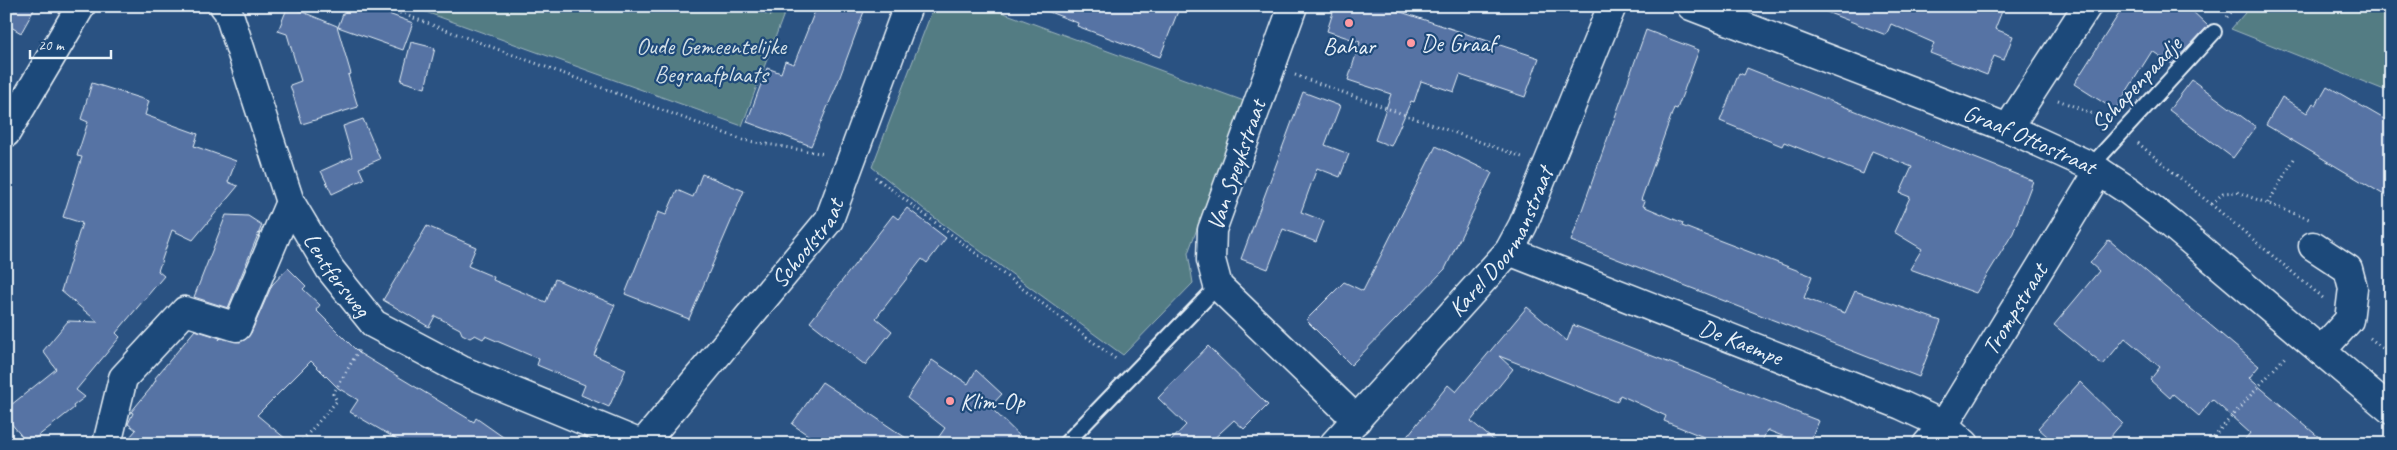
<svg xmlns="http://www.w3.org/2000/svg" width="2397" height="450" font-family="Caveat,sans-serif">
<style>
.green{fill:#537c83;stroke:#9eb6be}
.building{fill:#5673a4;stroke:#e8f1f8}
.lines{fill:none;stroke-linecap:round;stroke-linejoin:round}
.service-casing{stroke:#e8f1f8;stroke-width:18}
.minor-casing{stroke:#e8f1f8;stroke-width:31}
.tertiary-casing{stroke:#e8f1f8;stroke-width:31}
.secondary-casing{stroke:#e8f1f8;stroke-width:31}
.path{stroke:#e8f1f8;stroke-width:3;stroke-dasharray:1 4;stroke-linecap:butt}
.service{stroke:#1f4a7a;stroke-width:14}
.minor{stroke:#1f4a7a;stroke-width:28}
.tertiary{stroke:#1f4a7a;stroke-width:28}
.secondary{stroke:#1f4a7a;stroke-width:28}
.poi-dot{fill:#ff9aa2;stroke:#1f4a7a;stroke-width:2}
.labels{text-anchor:middle;dominant-baseline:central;stroke-width:4.5;stroke-linejoin:round;paint-order:stroke}
.poi-label{font-size:24px;fill:#e8f1f8;stroke:#1f4a7a;text-anchor:start}
.park-label{font-size:24px;fill:#d2dfe6;stroke:#1f4a7a}
.street-label{font-size:24px;fill:#e8f1f8;stroke:#1f4a7a}
</style>
<rect width="100%" height="100%" fill="#2a5282"/>
<filter id="ink" filterUnits="userSpaceOnUse"><feTurbulence type="fractalNoise" baseFrequency=".02" numOctaves="2"/><feDisplacementMap in="SourceGraphic" scale="10" xChannelSelector="R" yChannelSelector="G"/><feConvolveMatrix kernelMatrix="1 2 1 2 8 2 1 2 1" color-interpolation-filters="sRGB"/></filter>
<g filter="url(#ink)">
<g class="green">
<polygon points="409,6 787,6 742,126"/>
<polygon points="934,6 985,6 1244,101 1188,253 1193,283 1123,355 935,218 872,167"/>
<polygon points="2251,6 2391,6 2391,80 2387,91 2231,29"/>
</g>
<g class="building">
<polygon points="6,6 36,6 21,33 6,24"/>
<polygon points="288,6 337,26 351,74 348,75 358,107 302,124 290,85 301,81 287,34 278,31"/>
<polygon points="346,6 367,6 413,23 403,50 338,27"/>
<polygon points="817,6 866,6 838,82 811,146 747,122 767,68 781,73 785,61 794,64"/>
<polygon points="1040,6 1180,6 1160,57 1077,26 1078,23 1039,8"/>
<polygon points="1335,6 1383,6 1539,58 1525,97 1460,75 1454,92 1421,81 1414,102 1411,101 1391,146 1375,140 1391,94 1348,80 1360,42 1327,31"/>
<polygon points="1816,6 2004,6 1995,29 2013,36 2004,60 1994,56 1987,75 1930,53 1934,43 1891,24 1886,35 1816,8"/>
<polygon points="2124,6 2187,6 2208,26 2172,64 2152,51 2115,110 2074,84"/>
<polygon points="1646,30 1699,50 1677,109 1674,108 1641,200 1645,201 1643,206 1683,223 1682,226 1812,276 1804,298 1845,313 1855,291 1941,321 1919,377 1571,241"/>
<polygon points="411,42 435,48 425,88 401,81"/>
<polygon points="1747,68 2033,181 2013,233 1976,293 1910,269 1922,249 1894,232 1910,197 1900,193 1912,167 1872,151 1863,174 1784,142 1782,146 1720,121 1739,73 1744,75"/>
<polygon points="2192,80 2256,127 2233,158 2169,110"/>
<polygon points="92,83 149,101 145,115 198,134 194,146 236,161 228,182 238,186 193,240 172,230 158,271 164,276 116,333 120,337 76,390 85,397 73,406 74,408 28,444 6,417 6,409 56,369 43,351 68,321 98,322 61,291 82,223 63,217 82,157 77,156 88,122 81,119"/>
<polygon points="2327,86 2391,123 2391,199 2266,125 2282,97 2307,113 2313,103 2316,105"/>
<polygon points="1303,92 1340,106 1325,145 1349,154 1340,177 1317,168 1301,212 1324,221 1316,242 1283,229 1268,269 1241,259"/>
<polygon points="363,119 380,159 359,168 364,179 332,194 321,171 352,157 343,126"/>
<polygon points="1436,146 1492,173 1445,269 1351,365 1306,320 1344,282 1363,291"/>
<polygon points="702,174 744,191 689,319 625,294 658,212 666,215 677,190 693,197"/>
<polygon points="907,208 946,238 927,263 922,259 876,318 892,331 865,365 810,322 893,215 898,219"/>
<polygon points="226,215 248,216 262,225 228,308 194,297"/>
<polygon points="427,226 476,247 468,266 494,277 493,280 546,302 555,279 615,305 594,355 626,369 609,407 581,395 585,385 537,365 539,359 485,336 483,339 475,335 470,338 462,334 460,329 435,316 429,327 383,300"/>
<polygon points="2109,240 2259,366 2249,378 2327,444 2241,444 2250,433 2212,399 2199,416 2173,394 2170,398 2150,380 2160,367 2125,338 2103,365 2054,325 2099,271 2090,263"/>
<polygon points="288,268 306,286 303,289 320,305 316,310 359,353 474,422 476,418 513,444 405,444 350,412 358,400 338,388 311,361 257,415 292,444 124,444 136,430 128,424 133,413 131,412 150,389 156,380 155,378 195,330 220,338 219,340 221,338 240,342 246,339 251,333 272,285"/>
<polygon points="1527,307 1567,341 1573,325 1819,421 1809,444 1803,444 1767,430 1761,444 1721,444 1664,421 1666,416 1620,395 1617,402 1499,356 1513,369 1471,421 1498,444 1401,444 1448,385 1456,392"/>
<polygon points="1208,346 1268,405 1244,429 1234,420 1208,444 1168,444 1186,425 1158,398"/>
<polygon points="932,360 968,384 976,370 1002,394 990,407 1028,444 934,444 945,428 907,398"/>
<polygon points="822,382 857,405 915,444 821,444 802,431 792,424"/>
<polygon points="2080,382 2122,423 2104,444 2056,444 2038,428"/>
</g>
<g class="lines">
<g class="service-casing">
<g id="service">
<polyline points="2091,166 2214,32"/>
<polyline points="1065,444 1218,286"/>
</g>
</g>
<g class="minor-casing">
<g id="minor">
<path id="s1" d="M224 6 228 11 290 202 330 269 374 324 461 370 641 444"/>
<polyline points="1293,6 1212,230 1211,260 1218,286 1357,420"/>
<path id="s2" d="M1691 6 2008 128 2091 166 2129 191 2170 223 2391 410"/>
<polyline points="2008,128 2087,6"/>
<polyline points="2313,246 2348,269 2353,288 2349,320 2321,351"/>
<path id="s3" d="M1509 251 1901 405 1944 425 1965 444"/>
<polyline points="107,444 123,378 185,311 237,327 290,202"/>
<path id="s4" d="M643 444 829 220 908 6"/>
<path id="s5" d="M1927 444 1944 425 2099 171"/>
</g>
</g>
<g class="tertiary-casing">
<polyline id="tertiary" points="6,133 81,6"/>
</g>
<g class="secondary-casing">
<g id="secondary">
<path id="s6" d="M1334 444 1509 251 1523 225 1612 6"/>
</g>
</g>
<g class="path">
<polyline points="381,6 743,140 825,154"/>
<polyline points="747,6 773,16"/>
<polyline points="2227,17 2237,6"/>
<polyline points="1295,75 1522,157"/>
<polyline points="2058,100 2108,120"/>
<polyline points="2138,143 2323,298"/>
<polyline points="875,177 1117,360"/>
<polyline points="2268,203 2294,159"/>
<polyline points="2212,204 2223,193 2237,192 2309,219"/>
<polyline points="2370,338 2391,355"/>
<polyline points="299,444 337,401 333,394 360,348"/>
<polyline points="2207,444 2285,357"/>
</g>
<use href="#service" class="service"/>
<use href="#minor" class="minor"/>
<use href="#tertiary" class="tertiary"/>
<use href="#secondary" class="secondary"/>
</g>
</g>
<g class="poi-dot">
<circle cx="1349" cy="23" r="5"/>
<circle cx="1411" cy="43" r="5"/>
<circle cx="950" cy="401" r="5"/>
</g>
<g class="labels">
<g class="poi-label">
<text x="1421" y="43">De Graaf</text>
<text x="1349" y="46" text-anchor="middle">Bahar</text>
<text x="960" y="401">Klim-Op</text>
</g>
<g class="park-label">
<text x="711" y="46">Oude Gemeentelijke<tspan x="711" dy="28">Begraafplaats</tspan></text>
</g>
<g class="street-label">
<text transform="translate(2136 84) rotate(-47)">Schapenpaadje</text>
<text stroke="none"><textPath href="#s2" startOffset="364">Graaf Ottostraat</textPath></text>
<text transform="translate(1236 165) rotate(-71)">Van Speykstraat</text>
<text stroke="none"><textPath href="#s6" startOffset="264">Karel Doormanstraat</textPath></text>
<text stroke="none"><textPath href="#s4" startOffset="260">Schoolstraat</textPath></text>
<text stroke="none"><textPath href="#s1" startOffset="294">Lentfersweg</textPath></text>
<text stroke="none"><textPath href="#s5" startOffset="161">Trompstraat</textPath></text>
<text stroke="none"><textPath href="#s3" startOffset="249">De Kaempe</textPath></text>
</g>
</g>
<rect width="2397" height="450" fill="none" stroke="#1f4a7a" stroke-width="25"/>
<rect x="12" y="12" width="2372" height="425" fill="none" stroke="#e8f1f8" stroke-width="2" filter="url(#ink)"/>
<path d="M30 50v8h81v-8" fill="none" stroke="#e8f1f8" stroke-width="2.5"/>
<text x="38" y="50" font-size="15" fill="#e8f1f8" stroke="#1f4a7a" stroke-width="4" paint-order="stroke">20 m</text>
</svg>
